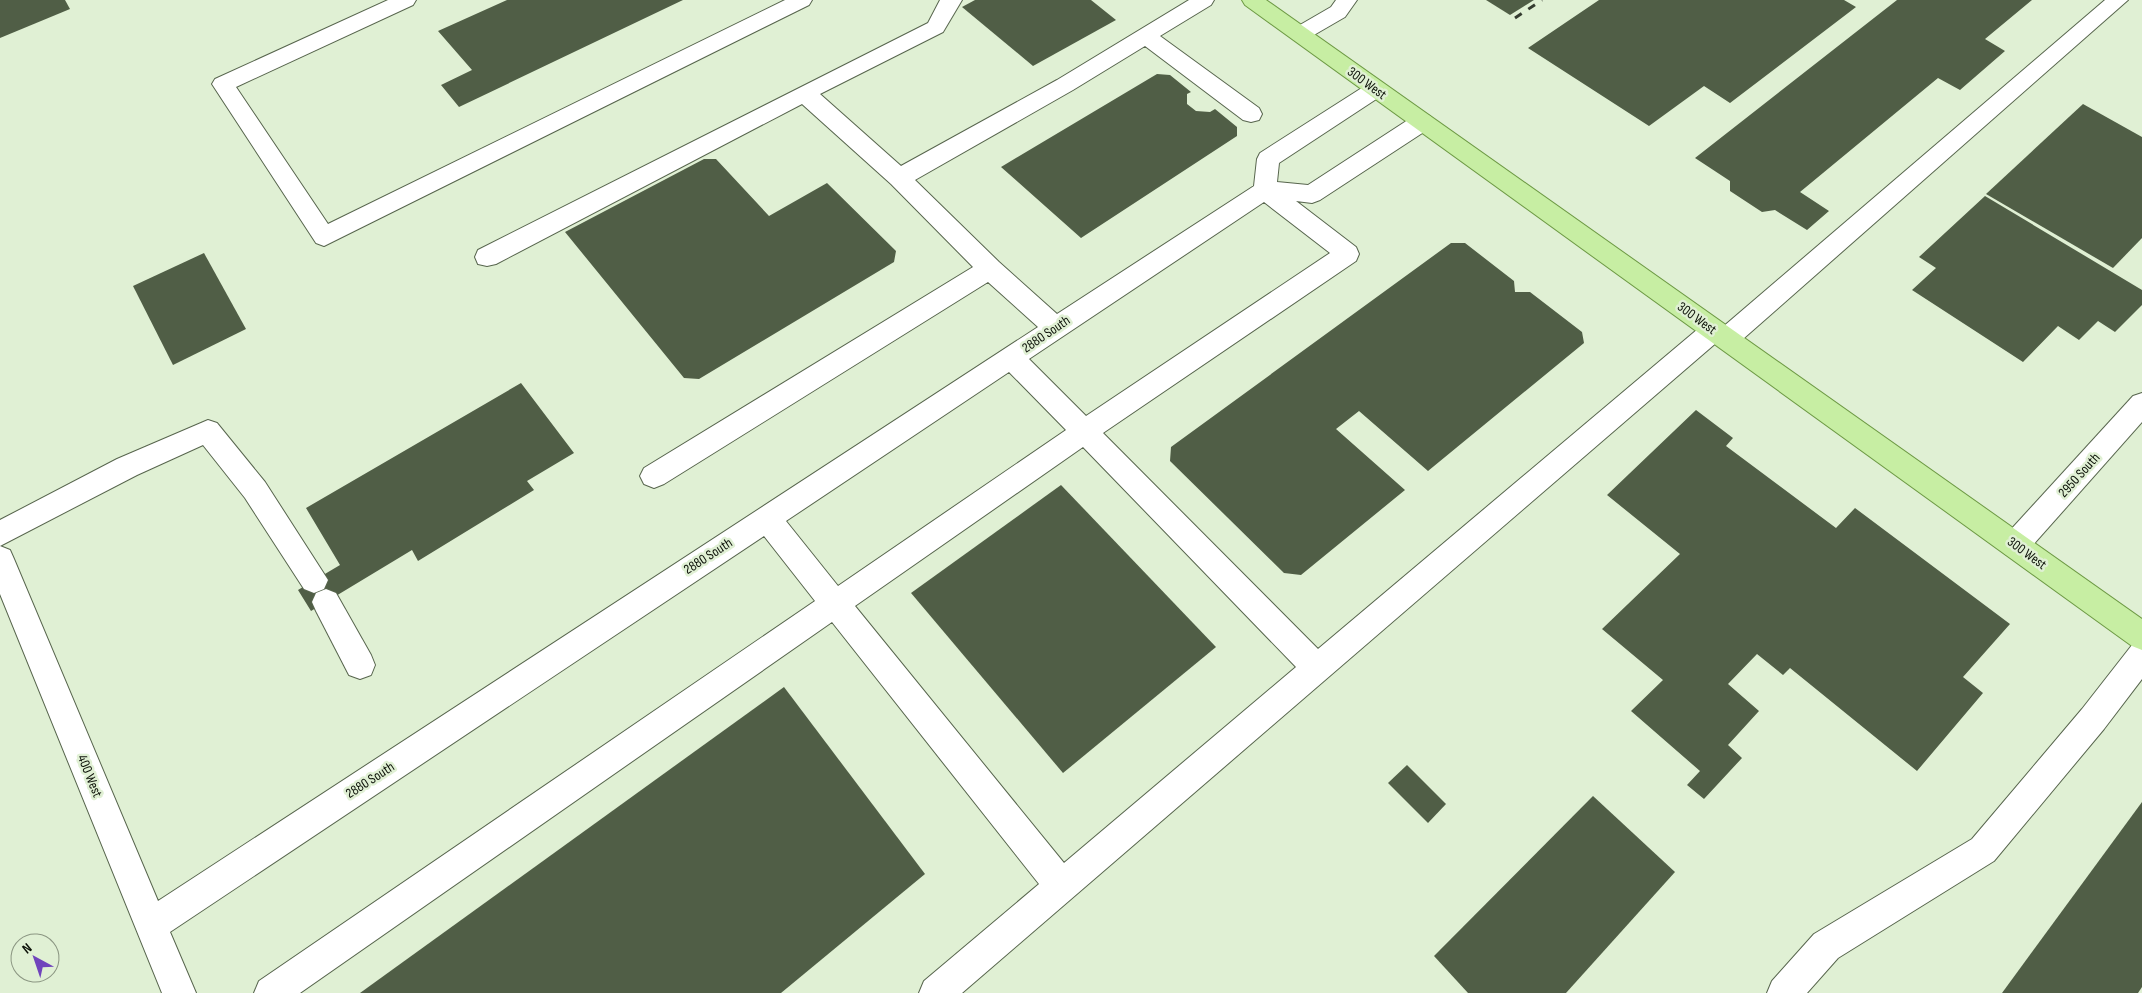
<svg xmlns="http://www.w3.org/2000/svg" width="2142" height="993" font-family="'Sofia Sans Condensed',sans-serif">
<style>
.building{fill:#505e46}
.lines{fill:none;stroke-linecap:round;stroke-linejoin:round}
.minor-casing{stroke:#57654d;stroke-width:2}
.major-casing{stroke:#6d9944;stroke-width:2}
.minor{fill:#fff;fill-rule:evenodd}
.major{fill:#c7eea3;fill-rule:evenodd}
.rail{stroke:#343b2f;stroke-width:3;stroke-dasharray:8 8;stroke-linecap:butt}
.labels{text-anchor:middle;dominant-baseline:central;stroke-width:5;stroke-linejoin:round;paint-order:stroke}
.street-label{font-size:14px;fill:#0b1007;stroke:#e0f0d4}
</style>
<rect width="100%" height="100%" fill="#e0f0d4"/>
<g class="building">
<polygon points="0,0 65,0 70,9 0,38"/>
<polygon points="507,0 683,0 459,107 441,85 472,70 438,31"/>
<polygon points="975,0 1091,0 1116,20 1033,66 962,7"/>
<polygon points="1486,0 1534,0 1510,15"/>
<polygon points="1599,0 1844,0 1856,7 1730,103 1704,86 1649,126 1528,48"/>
<polygon points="1897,0 2032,0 1985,39 2005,51 1960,90 1938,78 1800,192 1829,211 1807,230 1775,210 1762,212 1730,191 1730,181 1695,158"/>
<polygon points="1157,74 1170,75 1191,92 1187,94 1187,104 1196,111 1210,112 1215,109 1237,127 1237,136 1081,238 1001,167"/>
<polygon points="2083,104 2142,137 2142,238 2113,268 1986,194"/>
<polygon points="704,159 716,159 769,216 827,183 896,251 894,262 699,379 684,378 565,232"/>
<polygon points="1985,196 2142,290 2142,305 2115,332 2098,321 2079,340 2058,326 2023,362 1912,290 1936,268 1919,257"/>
<polygon points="1451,243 1465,243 1514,281 1515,292 1530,292 1582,332 1584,343 1428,471 1359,411 1336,429 1405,490 1301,575 1284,573 1170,461 1171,447"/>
<polygon points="204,253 246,329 173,365 133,286"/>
<polygon points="521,383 574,453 527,481 534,490 418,561 412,550 311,611 298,590 340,565 306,508"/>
<polygon points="1696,410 1733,438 1726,446 1836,528 1855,508 2010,624 1963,677 1983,693 1917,771 1790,668 1783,675 1757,654 1728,684 1759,711 1728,745 1742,758 1704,799 1687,785 1700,771 1631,711 1663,680 1602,629 1680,554 1607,495"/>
<polygon points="1061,485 1216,647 1063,773 911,593"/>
<polygon points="784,687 925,874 781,993 360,993"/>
<polygon points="1407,765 1446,804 1428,823 1388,783"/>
<polygon points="1593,796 1675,872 1566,993 1468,993 1434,956"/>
<polygon points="2142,802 2142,987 2138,993 2002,993"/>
</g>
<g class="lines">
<g class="minor-casing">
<g id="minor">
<polygon points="388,0 416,0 413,5 236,87 328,224 785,0 812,0 809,5 324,246 316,243 212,84 215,79"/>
<path d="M940 0H962L943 32 820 94 901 166 1057 80 1189 0H1214L1211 5 1160 36 1259 108 1262 114 1259 120 1251 122 1243 120 1145 46 1073 90 915 180 999 262 1057 314 1254 186 1257 159 1260 153 1368 84 1376 81 1384 84 1387 89 1384 94 1279 163 1277 182 1308 185 1414 116 1422 114 1430 116 1433 122 1430 128 1320 200 1312 203 1296 201 1356 247 1359 254 1356 261 1103 433 1318 649 1705 323 1714 320 1724 326 2105 0H2128L1735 346 1726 349 1716 343 962 993H919L924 981 1039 884 832 622 300 993H254L259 981 815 601 764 536 170 932 196 993H162L0 594V520L117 459 208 420 217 423 265 482 328 580 324 589 314 593 304 589 245 498 203 445 137 475 0 546 10 550 14 559 158 901 1038 327 988 282 664 484 654 488 644 484 640 476 644 468 973 267 891 184 802 104 496 264 487 266 478 264 475 257 478 250 928 23ZM1264 202 1330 253 1086 416 1029 359ZM1009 372 1066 430 838 586 786 521ZM1083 447 1296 667 1064 863 855 606Z"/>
<polygon points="1336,0 1357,0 1345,17 1307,39 1300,41 1293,39 1289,34 1293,29 1331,7"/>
<polygon points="2142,393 2142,422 2025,554 2015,557 2005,554 2001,545 2005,536 2133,396"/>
<polygon points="326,589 336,593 371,655 375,665 371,675 360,679 349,675 316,611 312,602 316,593"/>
<polygon points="2142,641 2142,679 2104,729 1994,861 1838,958 1807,993 1767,993 1772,981 1814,934 1972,839 2082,709 2132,645"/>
</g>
</g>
<g class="major-casing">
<polygon id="major" points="1242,0 1266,0 2142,619 2142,650 2132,646 1245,5"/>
</g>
<use href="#minor" class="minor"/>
<use href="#major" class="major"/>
<polyline class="rail" points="1515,18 1542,0"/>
</g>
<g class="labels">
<g class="street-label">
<text transform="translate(1367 83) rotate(36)">300 West</text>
<text transform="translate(1697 318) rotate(36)">300 West</text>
<text transform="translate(1046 334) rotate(-34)">2880 South</text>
<text transform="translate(2079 475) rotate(-48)">2950 South</text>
<text transform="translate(2027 553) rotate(36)">300 West</text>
<text transform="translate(708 556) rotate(-33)">2880 South</text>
<text transform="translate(90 776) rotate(68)">400 West</text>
<text transform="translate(370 780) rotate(-33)">2880 South</text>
</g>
</g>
<g transform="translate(35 958) rotate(320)"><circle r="24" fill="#e0f0d4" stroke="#8b9682"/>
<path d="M0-4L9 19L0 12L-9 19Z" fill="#7044bc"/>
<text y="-8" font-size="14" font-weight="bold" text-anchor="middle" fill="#0b1007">N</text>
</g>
</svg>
